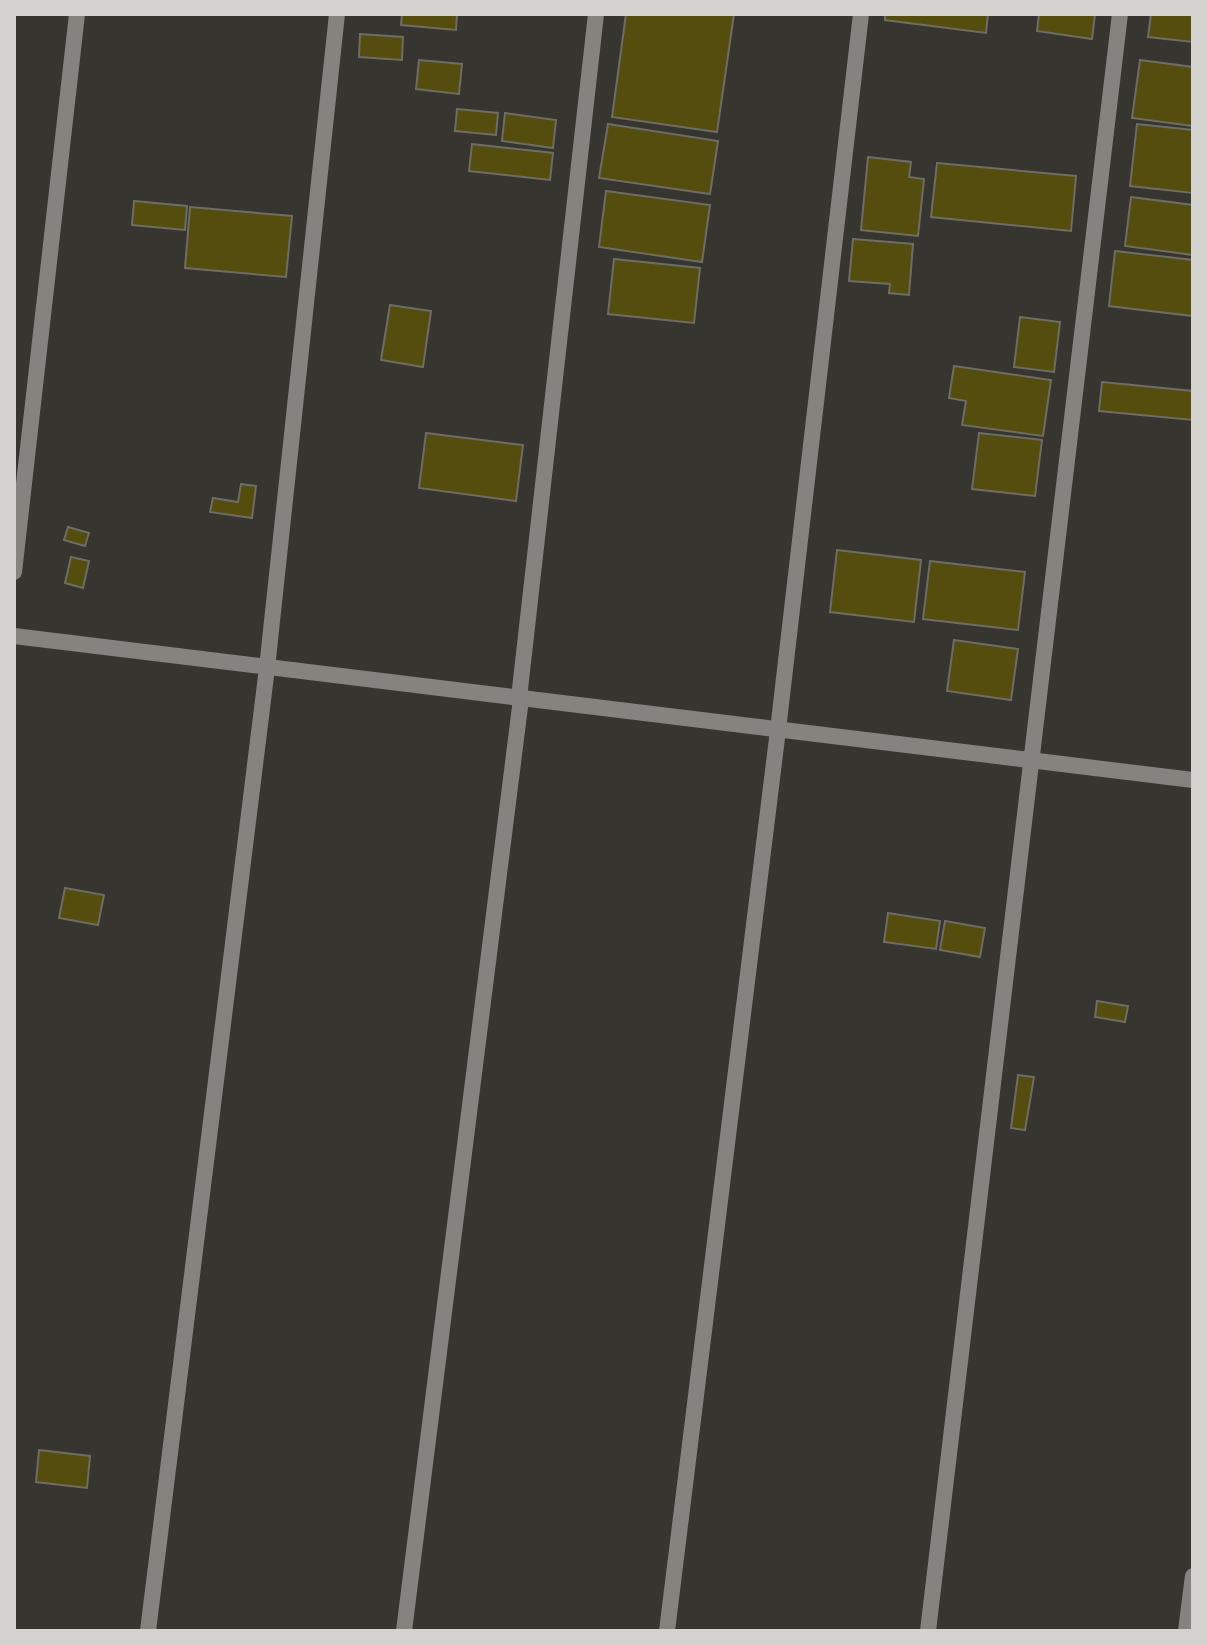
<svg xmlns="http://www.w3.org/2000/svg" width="1207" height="1645" font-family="'Libre Baskerville',serif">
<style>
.building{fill:#544d0d;stroke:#6d6c65;stroke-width:2}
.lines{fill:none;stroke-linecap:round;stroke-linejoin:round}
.street{stroke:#848380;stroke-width:16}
</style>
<rect width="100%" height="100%" fill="#36352f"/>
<g class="building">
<polygon points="402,14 457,14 456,30 401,25"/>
<polygon points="626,14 734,14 717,132 612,117"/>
<polygon points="885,14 988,14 986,33 885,20"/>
<polygon points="1039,14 1095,14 1092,39 1037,31"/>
<polygon points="1151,14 1193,14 1193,42 1148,37"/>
<polygon points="360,34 403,37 402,60 359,57"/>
<polygon points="419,60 462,64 459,94 416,89"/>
<polygon points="1140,60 1193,67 1193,126 1132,118"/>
<polygon points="457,109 498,113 496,135 455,131"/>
<polygon points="505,113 556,120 553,148 502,141"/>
<polygon points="608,124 718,141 710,194 599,178"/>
<polygon points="1137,124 1193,130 1193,193 1130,186"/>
<polygon points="472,144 553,153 550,180 469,171"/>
<polygon points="868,157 911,162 909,177 924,179 918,236 861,230"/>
<polygon points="937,163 1076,176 1071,231 931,217"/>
<polygon points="606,191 710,205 702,262 599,247"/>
<polygon points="1131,197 1193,205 1193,255 1125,246"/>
<polygon points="134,201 187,206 185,230 132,225"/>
<polygon points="190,207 292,216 286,277 185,268"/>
<polygon points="853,239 913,244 909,295 889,293 890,284 849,281"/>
<polygon points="1115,251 1193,260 1193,316 1109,306"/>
<polygon points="614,259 700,268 694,323 608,314"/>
<polygon points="390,305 431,311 423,367 381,360"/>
<polygon points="1020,317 1060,322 1054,372 1014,367"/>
<polygon points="954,366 1051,380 1043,436 962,425 966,401 949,398"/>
<polygon points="1102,382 1193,391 1193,420 1099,411"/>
<polygon points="426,433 523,445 516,501 419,488"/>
<polygon points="979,433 1042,440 1035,496 972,489"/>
<polygon points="241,484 256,486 252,518 210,512 213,498 238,502"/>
<polygon points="68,527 89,533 85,546 64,540"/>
<polygon points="837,550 921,560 914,622 830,612"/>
<polygon points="71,557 89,561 83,588 65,583"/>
<polygon points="930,561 1025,572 1018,630 923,619"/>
<polygon points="954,640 1018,649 1011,700 947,691"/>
<polygon points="65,888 104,895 98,925 59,918"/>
<polygon points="888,913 940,921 936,949 884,942"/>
<polygon points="945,921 985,928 980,957 940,950"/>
<polygon points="1097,1001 1128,1006 1125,1022 1095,1017"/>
<polygon points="1018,1075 1034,1077 1025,1130 1011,1128"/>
<polygon points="39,1450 90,1456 87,1488 36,1482"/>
</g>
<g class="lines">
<g class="street">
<polyline points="14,572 77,14"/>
<polyline points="14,636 1193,780"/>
<polyline points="148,1631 267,668 337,14"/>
<polyline points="404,1631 521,699 519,698 596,14"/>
<polyline points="667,1631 778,730 861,14"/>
<polyline points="928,1631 1120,14"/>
<polyline points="1186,1631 1193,1576"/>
</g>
</g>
<rect width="1207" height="1645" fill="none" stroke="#d3d2ce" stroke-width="32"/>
</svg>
